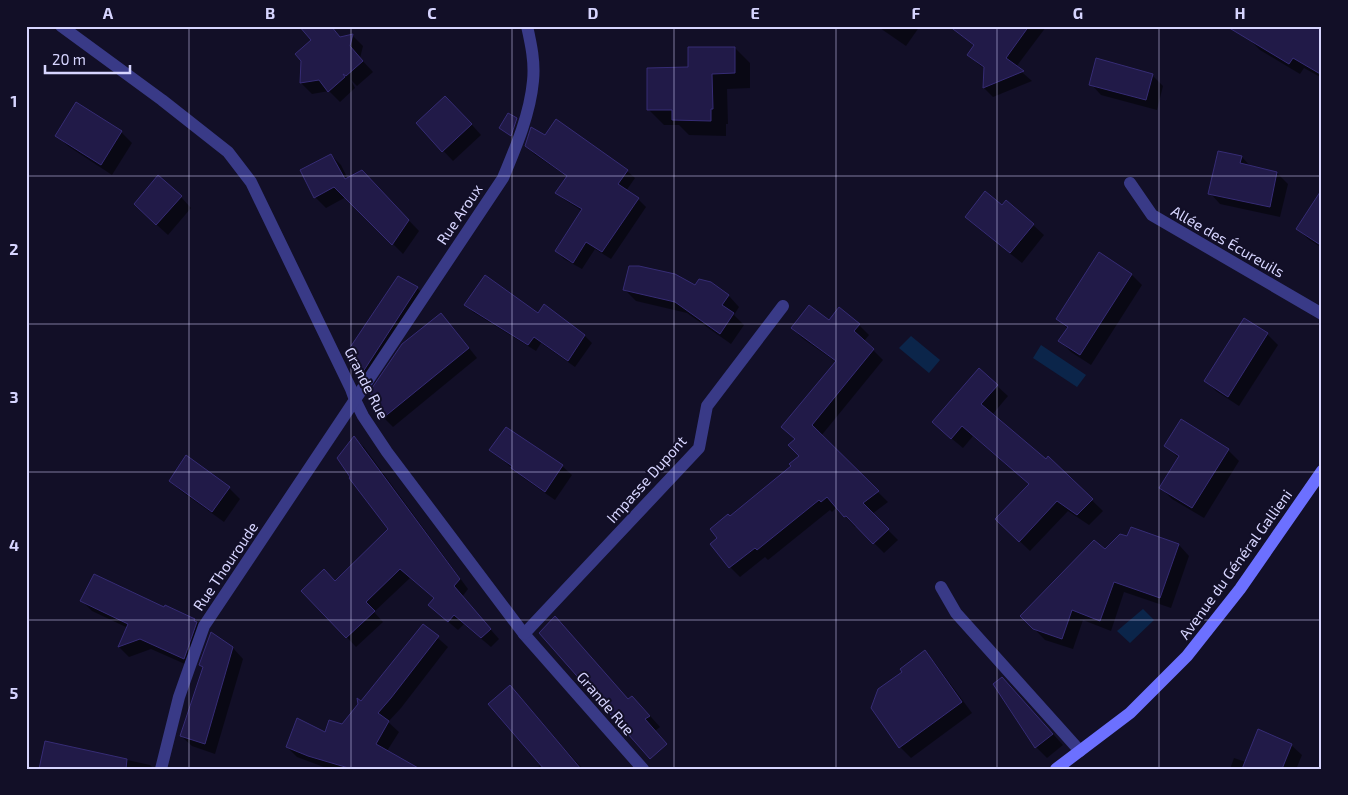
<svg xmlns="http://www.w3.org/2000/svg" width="1348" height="795" font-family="'Exo 2',sans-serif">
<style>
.water{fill:#0b254a}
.shadow{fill:#0007}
.building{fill:#211a48;stroke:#362c75}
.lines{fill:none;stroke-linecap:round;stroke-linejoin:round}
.lane{stroke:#393a87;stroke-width:12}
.street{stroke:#393a87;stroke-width:12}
.secondary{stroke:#6c70ff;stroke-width:12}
.grid{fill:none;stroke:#d7d5ff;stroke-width:1;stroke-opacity:0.55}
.labels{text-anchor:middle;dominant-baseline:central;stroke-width:4;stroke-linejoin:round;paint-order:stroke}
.street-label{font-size:15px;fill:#d7d5ff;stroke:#120f27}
.neatline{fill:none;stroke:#d7d5ff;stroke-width:2}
.grid-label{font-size:16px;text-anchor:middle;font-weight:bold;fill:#d7d5ff}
</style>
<rect width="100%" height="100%" fill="#120f27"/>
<g class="water">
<polygon points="911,336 940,360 929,373 899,348"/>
<polygon points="1041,345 1086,375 1077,387 1033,358"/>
<polygon points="1143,609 1154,620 1130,643 1117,631"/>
</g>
<g class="shadow">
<polygon points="331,26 341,38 352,35 363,46 360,58 373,72 357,86 351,80 355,88 340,102 329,91 312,94 301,83 303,61"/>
<polygon points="877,26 920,26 906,46"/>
<polygon points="948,26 1045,26 1046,27 1016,67 1032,81 993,97 984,88 985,69 978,64 968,54 975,46"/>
<polygon points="1322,26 1322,78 1304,68 1300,74 1260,50 1249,39"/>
<polygon points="735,48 750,63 750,88 727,89 728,124 726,124 726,136 689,135 679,125 664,125 648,109 689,68"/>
<polygon points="1152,75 1163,86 1157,110 1101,95 1091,84"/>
<polygon points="456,107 481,135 453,161 417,123"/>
<polygon points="121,132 132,143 112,175 68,146 57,136"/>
<polygon points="546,137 627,171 635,178 626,191 638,199 646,207 611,259 595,249 582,269 564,259 556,251 582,211 565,200 557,193 568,177 534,154 526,146"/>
<polygon points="331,155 341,165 348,179 370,180 419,231 403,254 346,197 326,208 315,197 302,170"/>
<polygon points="1242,157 1251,167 1277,173 1288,184 1280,217 1220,204 1210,193"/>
<polygon points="1322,196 1322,248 1308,239 1298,229"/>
<polygon points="181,197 191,208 168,235 146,215"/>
<polygon points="1006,202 1033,225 1044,235 1022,263 977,227 966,217 1003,207"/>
<polygon points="1132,275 1142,285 1091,365 1071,352 1060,341 1068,329 1057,319"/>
<polygon points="398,278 417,288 428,299 370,387 360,377 348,352"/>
<polygon points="710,283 729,296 739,307 734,315 744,325 731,344 687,313 636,301 625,290 695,287"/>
<polygon points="466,305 538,314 544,306 585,336 592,343 575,367 541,343 536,351 473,312"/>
<polygon points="441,315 450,324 477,358 393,427 384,418 375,404"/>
<polygon points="829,322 859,325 869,335 864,341 883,360 821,436 888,502 872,514 898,540 884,553 857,526 855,527 837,507 832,512 830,510 768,560 765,557 740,577 730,567 719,538 730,517 793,466 801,456 796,439 836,362 802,338 792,328"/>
<polygon points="1267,334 1278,345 1239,406 1216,391 1205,380"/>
<polygon points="997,386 1008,396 992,415 1046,461 1048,458 1103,511 1089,525 1068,511 1030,551 997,519 1030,485 973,436 963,448 945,433"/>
<polygon points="354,438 364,447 468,589 462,597 499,639 491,647 464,624 458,630 439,614 435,599 410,578 374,612 383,622 356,647 303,591 335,583 389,530"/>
<polygon points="1165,446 1228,450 1239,461 1204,518 1172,499 1161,488 1179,458"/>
<polygon points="535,447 562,466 572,475 555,500 522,477 491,450"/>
<polygon points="186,457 229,488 240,499 224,522 181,491 170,481"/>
<polygon points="1132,529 1179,545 1189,556 1171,608 1124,592 1111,631 1083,620 1073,649 1045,640 1022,616 1105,551 1128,538"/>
<polygon points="82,601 164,608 166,607 195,620 205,630 194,668 151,649 129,657 119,647 128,628 92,611"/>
<polygon points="555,617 628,700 643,708 660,727 655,731"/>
<polygon points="423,625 448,647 401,708 388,722 399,732 387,751 415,769 329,769 297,757 287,747 326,734 343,725"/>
<polygon points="233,648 243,659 215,754 192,746 181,736 204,669 200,665"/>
<polygon points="924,652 935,663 972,713 911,758 900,747 904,673"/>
<polygon points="995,684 1013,690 1063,745 1047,758 1036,747"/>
<polygon points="521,698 561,745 583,769 538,769 538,767 541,764"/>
<polygon points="46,742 150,765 154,769 40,769"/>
<polygon points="1291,745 1302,755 1297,767 1299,769 1230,769 1234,758 1246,762"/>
</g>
<g class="building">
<polygon points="299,26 331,26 340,37 353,34 350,46 363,61 346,76 343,74 345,77 328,92 319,80 300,83 301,61 295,54 311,40"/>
<polygon points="949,26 1029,26 1006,58 1024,71 983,88 984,67 967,55 974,45"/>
<polygon points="1226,26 1322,26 1322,75 1293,58 1289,64"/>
<polygon points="688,47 735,47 735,73 712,74 713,109 711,109 711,121 672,120 672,110 647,110 647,68 688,67"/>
<polygon points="1096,58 1153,74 1146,100 1089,85"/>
<polygon points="445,96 472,124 442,152 416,123"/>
<polygon points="76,102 122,131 101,165 55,136"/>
<polygon points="508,113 517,118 511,136 499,128"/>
<polygon points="556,119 628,170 618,184 639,198 602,252 586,242 573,263 555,251 582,209 555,193 567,176 525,146 531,127 545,135"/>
<polygon points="1218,151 1242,156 1240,163 1277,172 1270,207 1208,194"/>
<polygon points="331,154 345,179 362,170 409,220 392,245 334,187 314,198 300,170"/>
<polygon points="158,175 182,196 156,225 134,204"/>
<polygon points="1322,189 1322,246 1296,229"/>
<polygon points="985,191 1002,205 1006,200 1034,224 1010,253 965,217"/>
<polygon points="1099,252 1132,274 1080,355 1058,341 1068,327 1056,319"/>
<polygon points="629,266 639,266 675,274 695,285 699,279 711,282 729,295 722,305 734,313 720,334 675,302 623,290"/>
<polygon points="485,275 538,313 544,304 585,335 568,361 534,337 528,345 464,305"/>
<polygon points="398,276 418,287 359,378 347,352"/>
<polygon points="809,305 829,320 839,307 860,324 854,331 874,349 812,425 879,491 863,503 889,529 873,544 846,516 844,517 827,497 821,502 819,500 757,550 755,548 729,568 710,544 717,538 710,529 728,514 730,516 791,466 789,464 799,456 788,445 795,439 781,427 836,361 791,328"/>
<polygon points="441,313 469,348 383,418 374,404 370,391 402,344"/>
<polygon points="1244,318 1268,333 1228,397 1204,381"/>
<polygon points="979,368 998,385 981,404 1046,459 1048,456 1093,499 1077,515 1057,501 1019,542 995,519 1029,484 962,426 951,439 932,422"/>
<polygon points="1181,419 1229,449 1192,508 1159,488 1179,456 1164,446"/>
<polygon points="506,427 563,465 545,492 511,468 512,466 489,450"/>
<polygon points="354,436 460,579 454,586 491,629 481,638 454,615 448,622 428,605 434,598 400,569 366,602 375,611 346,638 301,591 324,569 335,581 388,529 349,478 350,477 337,458"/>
<polygon points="186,455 230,487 212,512 169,481"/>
<polygon points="1131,527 1179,544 1160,598 1114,582 1100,621 1072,610 1062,639 1033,629 1020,616 1094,540 1105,549 1120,534 1127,536"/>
<polygon points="94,574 164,607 165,605 195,619 194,621 197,622 184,659 140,639 118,647 128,624 80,601"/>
<polygon points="555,616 628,699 632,696 650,716 645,719 667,744 650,759 539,633"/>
<polygon points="423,624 439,636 391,698 378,713 389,721 376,744 420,769 352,769 308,756 286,747 297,718 325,732 329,720 342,724 358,704 357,698 361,701"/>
<polygon points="211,632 233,647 205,744 180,736 203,667 199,665"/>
<polygon points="925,650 962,702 899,748 871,708 878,689 902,672 900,669"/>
<polygon points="1002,677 1053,734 1035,748 993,684"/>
<polygon points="510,685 581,769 544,769 488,704"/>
<polygon points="1258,729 1292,744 1282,769 1242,769"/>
<polygon points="45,741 127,759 126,769 39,769"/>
</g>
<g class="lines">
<polyline class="lane" points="941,587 956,613 1080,751"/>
<g class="street">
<polyline points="61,26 162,100 228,152 251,182 351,389 355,400 363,416 387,452 524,634 643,769"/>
<polyline points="1130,183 1152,215 1322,314"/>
<polyline points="524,634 699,448 707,406 783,306"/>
<path d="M161 769 179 697 204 626 503 178C516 147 530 114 533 81 535 62 531 44 527 26"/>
</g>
<polyline class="secondary" points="1056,769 1130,713 1187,656 1240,589 1322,471"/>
</g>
<path class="grid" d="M189 26V769M351 26V769M512 26V769M674 26V769M836 26V769M997 26V769M1159 26V769M26 176H1322M26 324H1322M26 472H1322M26 620H1322"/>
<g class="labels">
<g class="street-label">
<text transform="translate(459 214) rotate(-56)">Rue Aroux</text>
<text transform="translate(1228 241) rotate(30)">Allée des Écureuils</text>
<text transform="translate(367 383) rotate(63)">Grande Rue</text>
<text transform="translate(646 479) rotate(-48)">Impasse Dupont</text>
<text transform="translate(1235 564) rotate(-54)">Avenue du Général Gallieni</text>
<text transform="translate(225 566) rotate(-56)">Rue Thouroude</text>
<text transform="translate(606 703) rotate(49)">Grande Rue</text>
</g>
</g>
<rect width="1348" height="795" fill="none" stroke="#120f27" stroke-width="55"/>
<path d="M45 65v8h85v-8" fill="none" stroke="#d7d5ff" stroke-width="2.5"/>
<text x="52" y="65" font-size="15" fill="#d7d5ff" stroke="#120f27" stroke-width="4" paint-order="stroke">20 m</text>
<rect x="28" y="28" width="1292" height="740" class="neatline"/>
<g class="grid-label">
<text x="108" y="19">A</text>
<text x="270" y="19">B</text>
<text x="432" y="19">C</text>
<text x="593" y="19">D</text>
<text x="755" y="19">E</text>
<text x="916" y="19">F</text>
<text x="1078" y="19">G</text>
<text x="1240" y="19">H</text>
<text x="14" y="107">1</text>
<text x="14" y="255">2</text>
<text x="14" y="403">3</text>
<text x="14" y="551">4</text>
<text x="14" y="699">5</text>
</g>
</svg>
